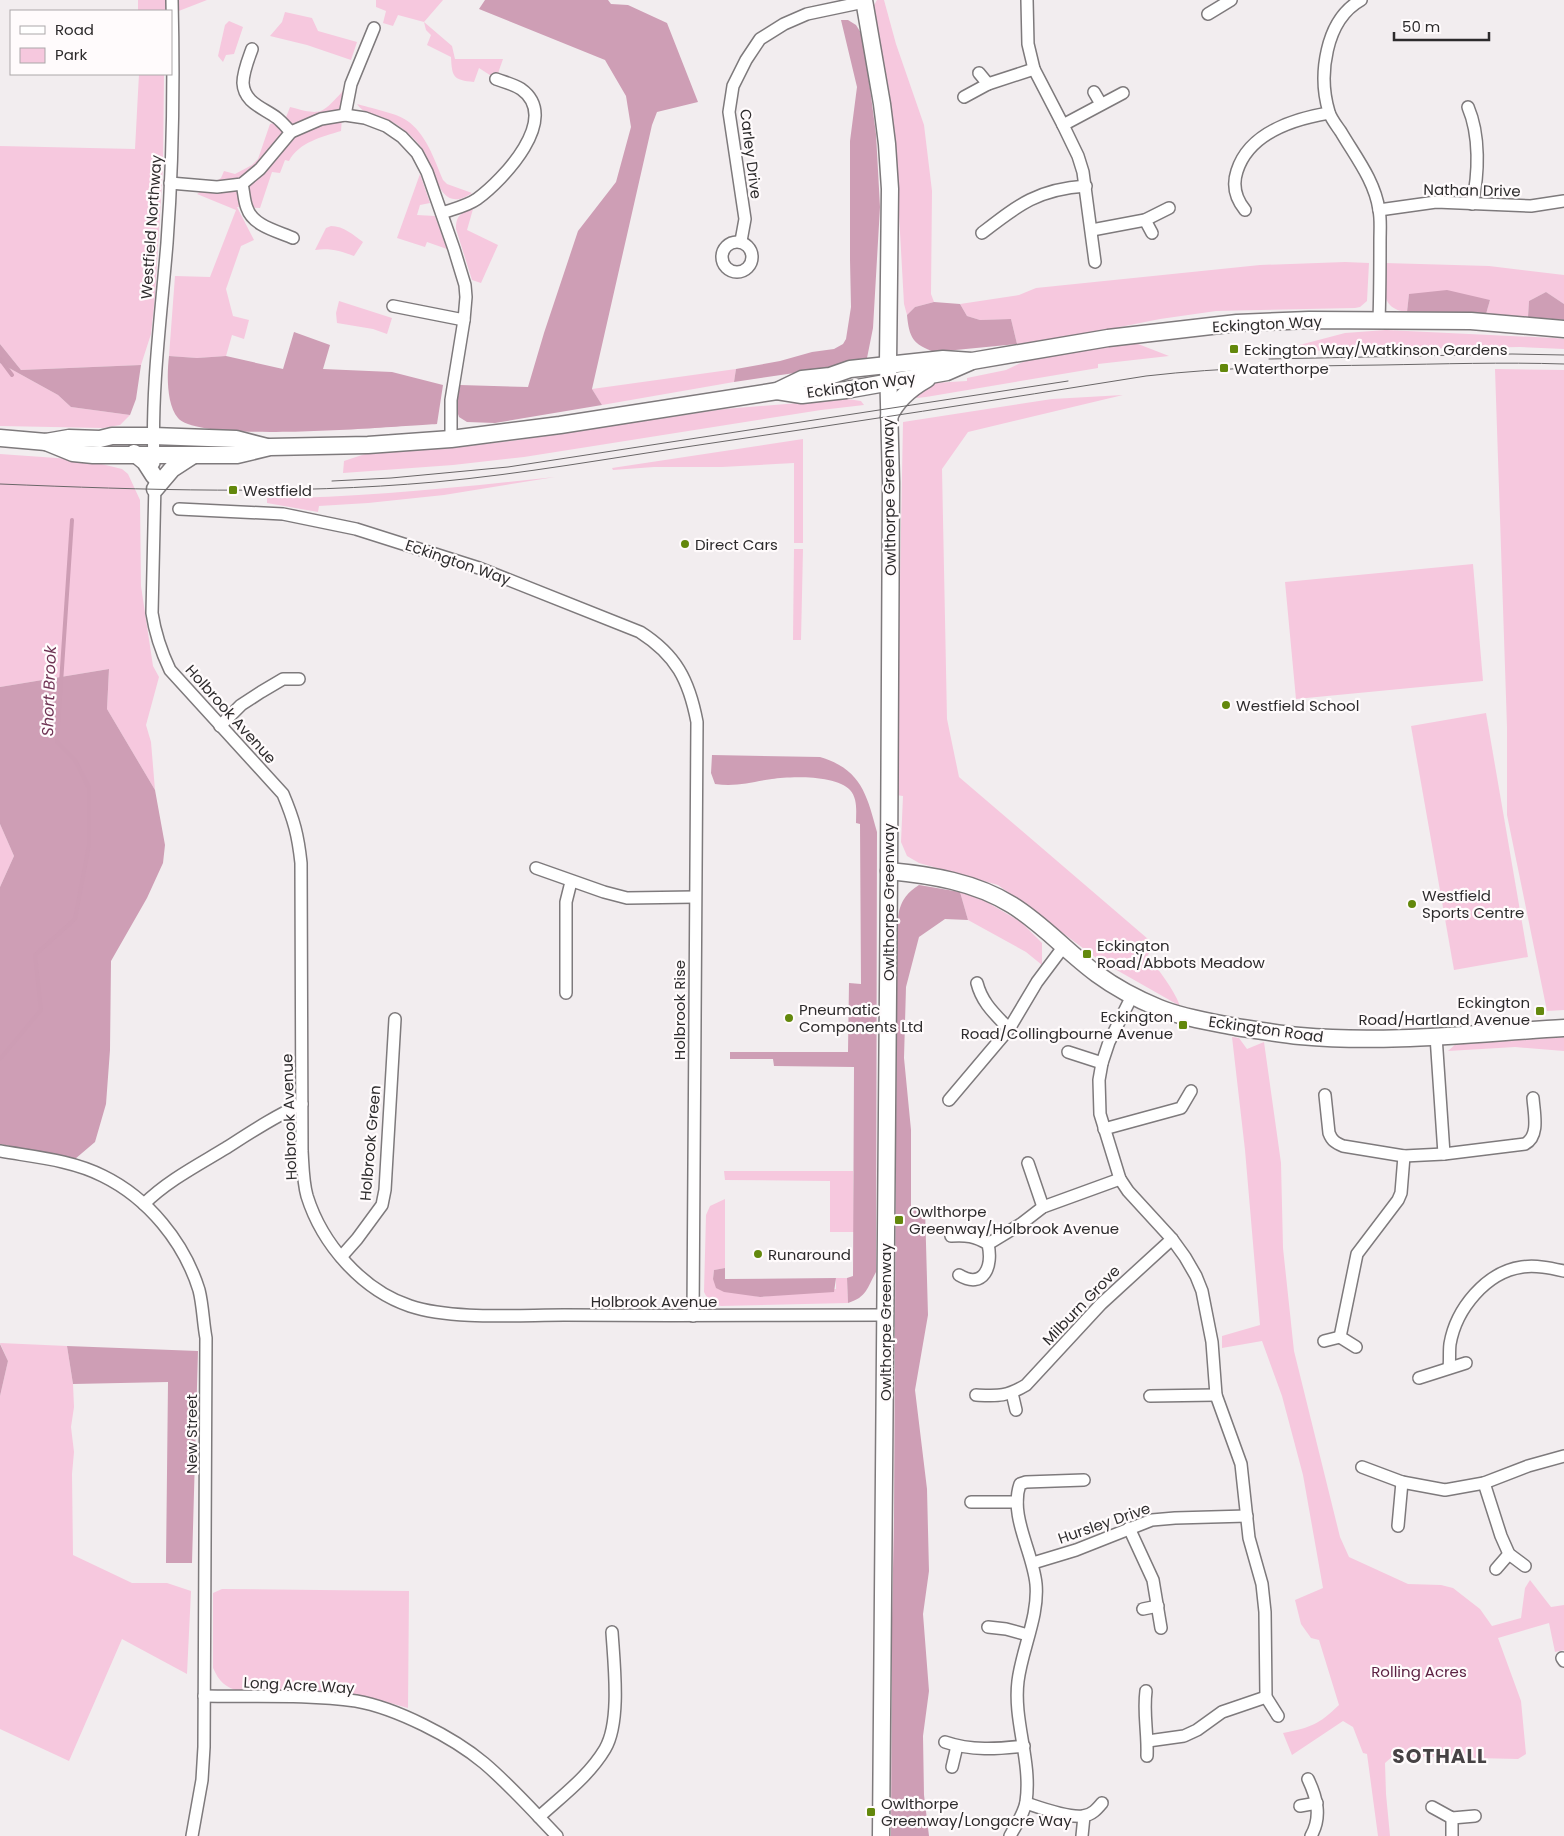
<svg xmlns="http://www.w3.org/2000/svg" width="1564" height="1836" font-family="Poppins,sans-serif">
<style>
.green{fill:#f6c8de}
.forest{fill:#ce9eb5}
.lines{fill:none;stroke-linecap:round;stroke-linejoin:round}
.stream{stroke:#cd9db4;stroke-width:4}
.street-casing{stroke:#7e7a7c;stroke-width:14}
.secondary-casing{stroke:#7e7a7c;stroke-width:19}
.street{stroke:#fff;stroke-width:11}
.secondary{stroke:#fff;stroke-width:16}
.tram{stroke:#6a6768;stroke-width:1}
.poi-dot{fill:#63880c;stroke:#fffbfc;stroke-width:2}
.labels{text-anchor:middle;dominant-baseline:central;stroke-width:4.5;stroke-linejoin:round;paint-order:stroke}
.street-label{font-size:15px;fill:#2d2b2c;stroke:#fffbfc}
.poi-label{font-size:15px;fill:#2d2b2c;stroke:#fffbfc;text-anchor:start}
.park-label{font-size:15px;fill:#5c2243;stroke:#fffbfc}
.water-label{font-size:16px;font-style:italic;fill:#6f3354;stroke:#fffbfc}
.district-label{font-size:20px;font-weight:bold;letter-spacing:1px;fill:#464244;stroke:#fffbfc}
</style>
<rect width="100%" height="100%" fill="#f2edef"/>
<g class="green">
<polygon points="138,0 207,0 171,14 171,11 138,11"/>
<path d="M376 0H443L424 22 452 46 455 59H503L496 79 479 68 474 82C453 80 452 77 451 57L427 45 431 35 426 30 424 22 398 15 393 26 383 23 386 11 376 7Z"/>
<polygon points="877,0 884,0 896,44 924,125 932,191 931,294 934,302 915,307 907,315 904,304 896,161 889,90 873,7"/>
<polygon points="285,12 312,18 318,31 357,42 351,60 307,45 270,36 282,22"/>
<polygon points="229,21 243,27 234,54 226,55 223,62 218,56 225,25"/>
<polygon points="139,74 164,74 163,166 155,296 151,334 141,365 21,370 0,344 0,146 135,149"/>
<path d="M344 90 341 131C322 137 299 142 289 161L285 160 280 173 272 172 260 208 237 207 254 240 241 246 226 289 233 316 249 320 244 339 232 335 226 356 197 358 169 356 175 276 210 277 236 210 197 194 221 178 224 171 235 174 252 165 258 159 270 124 285 120 290 107C323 116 321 114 344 90Z"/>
<path d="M357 104C370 108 396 113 406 120 426 133 434 159 443 180L447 184 472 193C437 217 436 166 420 146 412 135 397 123 384 118 374 114 363 114 357 104Z"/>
<polygon points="420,174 430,203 420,205 417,215 435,216 447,249 427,242 425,247 397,238"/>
<path d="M473 209 467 230 498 245 481 283 472 280 456 229C456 215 461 213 473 209Z"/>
<path d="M331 226C344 226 353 235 363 242L354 256C340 251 330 248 315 250L326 228Z"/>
<polygon points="1345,262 1369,263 1367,301 1360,307 1355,308 1216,311 1160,319 1085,334 1017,344 1011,319 980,320 967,316 960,304 1019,295 1036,288 1260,265"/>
<path d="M1385 263 1489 266 1564 275V304L1546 292 1529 301 1528 317 1486 314 1490 300 1409 294 1407 312C1378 309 1385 286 1385 263Z"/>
<polygon points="339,301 392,318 387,334 373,329 337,323 336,313"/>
<polygon points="1386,330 1555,338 1564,339 1564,349 1520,347 1294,351 1288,348 1345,333"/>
<polygon points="1133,342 1169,356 1098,364 1098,368 926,397 917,398 912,394 933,383 967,381 967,378 1006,370 1031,358"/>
<polygon points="0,363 58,395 71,407 130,415 120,425 103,428 0,426"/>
<polygon points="736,369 734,382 602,405 592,389"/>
<polygon points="1495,369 1564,370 1564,1010 1547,1011 1507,815 1507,727"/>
<path d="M1123 395 968 432 942 469 947 719 959 777 1155 945 1148 955C1159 972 1173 987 1180 1006L1099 960 998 885 919 863 907 856 901 842 903 796 896 795 903 422 1052 399Z"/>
<polygon points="847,399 861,401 864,405 821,410 524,457 453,465 343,473 344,461 368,453 451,448 518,440 724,409"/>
<polygon points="803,439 803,543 794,543 794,463 722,467 654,467 613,470 612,468"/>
<polygon points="0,454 85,460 122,469 128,474 140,500 141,586 153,666 159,677 146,725 151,742 155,790 107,709 109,669 0,687"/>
<path d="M555 477 444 495 368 503 319 506 318 512 267 503V498C364 498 459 487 555 477Z"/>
<polygon points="794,549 803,549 801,640 793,640"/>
<polygon points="1473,564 1483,681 1296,699 1285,582"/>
<polygon points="1486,713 1528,957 1454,970 1411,726"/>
<polygon points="0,824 14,856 0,887"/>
<polygon points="960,892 985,901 1021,922 1042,943 1042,965 1026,952 968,920"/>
<path d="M1232 1037 1239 1038 1247 1049 1264 1042 1281 1163 1283 1248 1294 1351 1340 1537 1349 1557 1408 1584 1441 1585 1453 1588 1480 1609 1492 1626 1521 1618 1525 1588 1530 1580 1551 1607 1564 1605V1650L1555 1652 1549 1623 1498 1638 1521 1701 1526 1754 1518 1759 1393 1756 1385 1763 1386 1794 1390 1836H1378L1367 1754 1363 1753 1353 1727 1343 1721 1292 1755 1283 1733C1312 1727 1318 1725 1339 1705L1319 1640 1311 1638 1301 1624 1295 1600 1323 1588 1303 1475 1282 1396 1262 1341 1222 1348V1336L1260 1325 1245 1150Z"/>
<polygon points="1564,1037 1564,1051 1515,1047 1448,1051 1457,1043"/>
<polygon points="724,1171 853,1171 854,1232 830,1232 830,1181 725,1180"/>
<path d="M725 1199V1268L714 1270 713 1279 745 1294 760 1297 836 1289V1278H847L848 1303 721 1306C712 1304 708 1300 704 1292L706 1215 710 1206Z"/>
<polygon points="0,1343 67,1346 73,1384 74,1407 71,1427 74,1452 72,1474 73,1555 132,1583 167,1583 191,1591 187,1674 122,1639 69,1761 0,1729 0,1396 8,1361"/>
<path d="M222 1589 409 1591 408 1708 372 1698 339 1691H240C225 1688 219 1681 213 1668V1593Z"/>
</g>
<g class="forest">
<polygon points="485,0 608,0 611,4 628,5 667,23 698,102 657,112 652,125 592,389 602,405 495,423 467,422 459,417 456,408 460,385 528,387 544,333 578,231 616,182 631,127 626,96 605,60 479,9"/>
<polygon points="841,20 848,20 856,25 861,33 867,66 876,134 880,207 873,328 867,358 864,362 856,364 734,382 736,369 780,361 812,352 834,349 843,344 846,339 851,307 850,260 850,141 857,87"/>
<polygon points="1447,290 1490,300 1486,314 1407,312 1409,294"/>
<polygon points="1546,292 1564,304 1564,320 1528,317 1529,301"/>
<path d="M934 302 960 304 967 316 980 320 1011 319 1017 344 935 352C913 345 909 337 907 315L915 307Z"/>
<path d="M294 332 330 345 323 369 392 372 443 385 437 424C398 426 199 444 178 418 166 404 167 373 169 356L197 358 226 356 283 369Z"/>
<polygon points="0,344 21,370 141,365 136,399 130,415 71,407 58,395 0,363"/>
<polygon points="109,669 107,709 155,790 165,845 163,863 147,898 111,961 110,1050 106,1104 95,1142 75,1159 0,1144 0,887 14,856 0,824 0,687"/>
<path d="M712 755 820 757C861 769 867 795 877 832L876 1272C867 1288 867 1297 848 1303L847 1278 853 1276 854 1067 774 1066 773 1059H730V1052H848L849 983 861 984 860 824 856 823C856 812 858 799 850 790 837 775 790 776 772 779 751 782 737 787 715 784L711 773Z"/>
<path d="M919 885 960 892 968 920 945 919 919 937 906 987 904 1058 911 1130V1208H925L928 1315 915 1390 927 1489 929 1571 923 1614 929 1691 923 1736 924 1795 929 1836H891L892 1619 894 1519 897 940C898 916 896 899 919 885Z"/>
<polygon points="725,1268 725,1279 836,1278 834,1292 760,1297 724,1292 716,1288 713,1279 714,1270"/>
<polygon points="0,1344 8,1361 0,1396"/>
<polygon points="67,1346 198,1351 192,1563 166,1563 168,1382 73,1384"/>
</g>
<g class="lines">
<g class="stream">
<polyline points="0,359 12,375"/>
<polyline points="0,1059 41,1010 35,955 75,919 89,845 89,788 75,760 57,742 72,520"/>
</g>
<g class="street-casing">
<g id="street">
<polyline points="1027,0 1028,44 1034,69 1063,125 1078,156 1083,172 1095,262"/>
<path d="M1361 0C1325 20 1318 76 1329 112 1331 119 1337 126 1341 132 1355 156 1375 181 1379 210 1381 219 1380 230 1380 240 1380 267 1380 293 1379 320"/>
<polyline points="1208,14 1231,0"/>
<path d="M252 49C248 60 243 72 243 83 244 103 264 108 277 118 282 122 286 127 291 132"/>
<polyline points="979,73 988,84"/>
<polyline points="1094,92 1101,104"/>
<polyline points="964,97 988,84 1034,69"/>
<path d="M1468 107C1480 135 1479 174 1472 204"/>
<polyline points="345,115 351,84 374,28"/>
<polyline points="1063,125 1123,93"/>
<polyline points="170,183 217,187 242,184 260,169 291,132 321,119 345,115 365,118 386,126 402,137 417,153 427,172 454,249 465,285 466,297 464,320 451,400 451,439"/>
<path d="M242 184C244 192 244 201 247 208 253 226 277 231 293 238"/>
<path d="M1245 210C1236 199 1232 186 1237 171 1249 133 1293 119 1329 113"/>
<polyline points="1379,210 1436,202 1531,206 1564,201"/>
<path d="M442 213C453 209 467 206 477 199 503 180 562 118 521 89 513 84 504 82 496 79"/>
<polyline points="1145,220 1152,233"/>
<polyline points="1092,230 1145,220 1169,208"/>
<path d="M982 233C1018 205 1038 189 1086 186"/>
<polyline points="741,241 745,219 729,112 733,86 746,60 760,39 784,24 807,14 864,2"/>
<circle cx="737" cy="257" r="15"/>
<polyline points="393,306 464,320"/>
<path d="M154 463C151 389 161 316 167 243 173 162 174 81 172 0"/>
<path d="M155 483 152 613C155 633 161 651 170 670L283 794C294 820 298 835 301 863L302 1151C303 1166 303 1182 307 1196 322 1244 362 1290 410 1306 452 1320 518 1315 564 1315 671 1316 778 1315 885 1315"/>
<path d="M179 509 283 514 356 529 479 568 640 632C676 655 689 680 697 722L693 1316"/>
<polyline points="220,726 241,705 261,692 283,679 299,679"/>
<polyline points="536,868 604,892 627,898 695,897"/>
<path d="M977 983C982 1003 995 1014 1009 1029"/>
<polyline points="566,993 566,902 571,882"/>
<polyline points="1132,996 1109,1042 1102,1063 1099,1080 1100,1114 1120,1179 1128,1191 1172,1239 1185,1257 1196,1276 1202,1291 1212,1342 1216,1395 1241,1464 1249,1538 1262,1584 1265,1612 1266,1697 1278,1716"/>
<polyline points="1436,1036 1444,1154"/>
<polyline points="1068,1052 1102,1063"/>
<path d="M1325 1095 1329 1133C1332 1141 1336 1143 1343 1146L1404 1156 1444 1154 1525 1144C1540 1136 1534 1113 1533 1098"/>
<polyline points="949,1100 1009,1029 1037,982 1064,946"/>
<polyline points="1104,1129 1181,1108 1191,1091"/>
<path d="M0 1151C34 1157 72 1160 103 1176 148 1198 184 1242 199 1290 203 1306 203 1322 206 1338L204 1747 202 1780 192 1836"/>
<polyline points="1028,1163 1043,1207"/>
<path d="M144 1204C167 1181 198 1165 226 1148 251 1132 275 1116 302 1104"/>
<path d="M951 1236C966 1235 975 1236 988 1244 993 1266 984 1290 959 1275"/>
<polyline points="988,1244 1021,1224 1043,1207 1120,1179"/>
<polyline points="341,1257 357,1239 382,1205 385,1190 395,1019"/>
<polyline points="1324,1341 1340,1337"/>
<polyline points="1356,1347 1340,1337 1357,1254 1398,1200 1401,1193 1404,1156"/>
<path d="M1449 1368C1450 1360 1449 1352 1450 1344 1456 1309 1486 1272 1522 1267 1536 1265 1550 1268 1564 1271"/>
<polyline points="1419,1378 1466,1363"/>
<polyline points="1012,1393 1016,1410"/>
<path d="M976 1395C998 1396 1006 1397 1026 1385L1101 1304 1172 1239"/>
<polyline points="1150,1396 1216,1395"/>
<polyline points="1362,1467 1402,1482 1445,1490 1484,1483 1528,1466 1564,1456"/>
<polyline points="1484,1483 1501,1536 1509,1554 1525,1566"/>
<polyline points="971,1502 1017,1502"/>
<polyline points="1398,1526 1402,1482"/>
<polyline points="1129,1528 1153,1580 1161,1628"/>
<polyline points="1033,1563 1076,1550 1152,1520 1175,1518 1247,1516"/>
<polyline points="1496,1569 1509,1554"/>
<polyline points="1143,1609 1158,1606"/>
<polyline points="988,1627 1006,1629 1028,1635"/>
<polyline points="1562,1658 1564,1661"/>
<path d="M1146 1691C1143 1713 1148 1733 1147 1756"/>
<path d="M204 1696C254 1697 306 1694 356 1701 396 1708 453 1737 484 1763 510 1785 533 1811 557 1836"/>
<polyline points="1148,1741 1184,1736 1197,1730 1222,1712 1266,1697"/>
<path d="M945 1742C971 1751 998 1749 1024 1746"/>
<polyline points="952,1767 957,1746"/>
<path d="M1308 1779C1317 1798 1322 1817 1311 1836"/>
<path d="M1026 1803C1041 1808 1067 1818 1083 1816 1092 1815 1097 1809 1102 1803"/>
<polyline points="1300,1806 1317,1803"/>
<polyline points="1432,1807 1452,1818 1475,1816"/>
<path d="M539 1817C562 1796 589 1776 605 1749 621 1722 614 1664 612 1632"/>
<path d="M1010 1836C1016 1825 1024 1814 1026 1802 1032 1761 1013 1721 1018 1681 1022 1649 1039 1616 1036 1584 1033 1552 1009 1516 1020 1484L1026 1482 1084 1480"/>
<polyline points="1082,1836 1084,1816"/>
<polyline points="1452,1836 1452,1818"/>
</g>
</g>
<g class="secondary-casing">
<g id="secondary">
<polyline points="864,0 882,104 887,144 890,189 888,364 891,483 889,871 881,1836"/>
<polyline points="777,391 802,395 846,390 947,372 970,362"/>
<path d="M889 417C897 399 911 388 927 379"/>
<polyline points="0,438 46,442 69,438 100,439 112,436 153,436 236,439 267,447"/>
<polyline points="46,442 73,453 93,455 237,455 270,447 368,445 451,439 560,425 777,391 802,379 830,376 850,369 943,359 972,361 1108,338 1237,323 1309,320 1471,321 1564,329"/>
<polyline points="134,453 145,462 154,476"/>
<polyline points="155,489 172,469 192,456"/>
<path d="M889 871C931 875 975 882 1012 905 1043 924 1067 952 1097 974 1116 988 1137 999 1159 1008 1184 1018 1211 1022 1236 1027 1258 1030 1279 1034 1300 1036 1387 1044 1477 1033 1564 1028"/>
</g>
</g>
<use href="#street" class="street"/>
<use href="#secondary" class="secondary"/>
<g class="tram">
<polyline points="1269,359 1512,354 1564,355"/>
<polyline points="332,481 391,478 508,467 1068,381"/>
<path d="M0 484C145 490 290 495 435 482 523 474 611 458 699 445 848 423 997 400 1146 376 1224 367 1302 366 1381 365 1442 364 1503 362 1564 364"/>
</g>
</g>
<g class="poi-dot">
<rect x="1229" y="344" width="10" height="10" rx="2.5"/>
<rect x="1219" y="363" width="10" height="10" rx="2.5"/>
<rect x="228" y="485" width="10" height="10" rx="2.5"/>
<circle cx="685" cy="544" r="5"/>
<circle cx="1226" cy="705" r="5"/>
<circle cx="1412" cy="904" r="5"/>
<rect x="1082" y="949" width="10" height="10" rx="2.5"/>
<rect x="1535" y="1006" width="10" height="10" rx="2.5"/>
<circle cx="789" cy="1018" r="5"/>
<rect x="1178" y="1020" width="10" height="10" rx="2.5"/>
<rect x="894" y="1215" width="10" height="10" rx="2.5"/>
<circle cx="758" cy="1254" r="5"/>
<rect x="866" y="1807" width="10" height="10" rx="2.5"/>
</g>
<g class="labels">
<g class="street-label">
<text transform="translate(751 154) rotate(83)">Carley Drive</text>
<text transform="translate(1472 190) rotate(1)">Nathan Drive</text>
<text transform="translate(151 227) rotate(-86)">Westfield Northway</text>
<text transform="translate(1267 324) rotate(-3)">Eckington Way</text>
<text transform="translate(861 385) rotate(-8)">Eckington Way</text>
<text transform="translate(889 497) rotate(-91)">Owlthorpe Greenway</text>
<text transform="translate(458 562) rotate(19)">Eckington Way</text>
<text transform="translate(231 714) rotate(48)">Holbrook Avenue</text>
<text transform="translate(888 902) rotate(-90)">Owlthorpe Greenway</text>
<text transform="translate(679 1010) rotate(-90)">Holbrook Rise</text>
<text transform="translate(1266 1029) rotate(8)">Eckington Road</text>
<text transform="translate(289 1117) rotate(-92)">Holbrook Avenue</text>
<text transform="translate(370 1143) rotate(-85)">Holbrook Green</text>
<text x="654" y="1301">Holbrook Avenue</text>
<text transform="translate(1081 1305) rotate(-46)">Milburn Grove</text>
<text transform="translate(885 1322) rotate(-90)">Owlthorpe Greenway</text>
<text transform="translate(191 1434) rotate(-90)">New Street</text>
<text transform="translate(1104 1523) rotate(-19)">Hursley Drive</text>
<text transform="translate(299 1685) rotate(3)">Long Acre Way</text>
</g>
<g class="poi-label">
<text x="1244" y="349">Eckington Way/Watkinson Gardens</text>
<text x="1234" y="368">Waterthorpe</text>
<text x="243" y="490">Westfield</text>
<text x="695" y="544">Direct Cars</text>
<text x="1236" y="705">Westfield School</text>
<text x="1422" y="895">Westfield<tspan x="1422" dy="17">Sports Centre</tspan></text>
<text x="1097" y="945">Eckington<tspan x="1097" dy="17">Road/Abbots Meadow</tspan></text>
<text x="1530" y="1002" text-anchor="end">Eckington<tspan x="1530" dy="17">Road/Hartland Avenue</tspan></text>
<text x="799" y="1009">Pneumatic<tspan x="799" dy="17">Components Ltd</tspan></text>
<text x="1173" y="1016" text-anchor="end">Eckington<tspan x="1173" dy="17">Road/Collingbourne Avenue</tspan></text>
<text x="909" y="1211">Owlthorpe<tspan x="909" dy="17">Greenway/Holbrook Avenue</tspan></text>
<text x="768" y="1254">Runaround</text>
<text x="881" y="1803">Owlthorpe<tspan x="881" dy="17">Greenway/Longacre Way</tspan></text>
</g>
<g class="park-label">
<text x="1419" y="1671">Rolling Acres</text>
</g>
<g class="water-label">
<text transform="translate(49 691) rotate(-88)">Short Brook</text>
</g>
<g class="district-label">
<text x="1440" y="1756">SOTHALL</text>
</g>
</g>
<rect x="10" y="10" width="162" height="65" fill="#fffbfc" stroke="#aba8a9"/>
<rect x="20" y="26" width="25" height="8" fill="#ffffff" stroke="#aba8a9"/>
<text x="55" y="35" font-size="15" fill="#2d2b2c">Road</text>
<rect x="20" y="48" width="25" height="15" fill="#f6c8de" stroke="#aba8a9"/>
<text x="55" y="60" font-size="15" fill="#2d2b2c">Park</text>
<path d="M1394 32v8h95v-8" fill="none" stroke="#2d2b2c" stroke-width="2.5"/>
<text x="1402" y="32" font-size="15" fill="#2d2b2c" stroke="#fffbfc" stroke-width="4" paint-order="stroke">50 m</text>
</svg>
